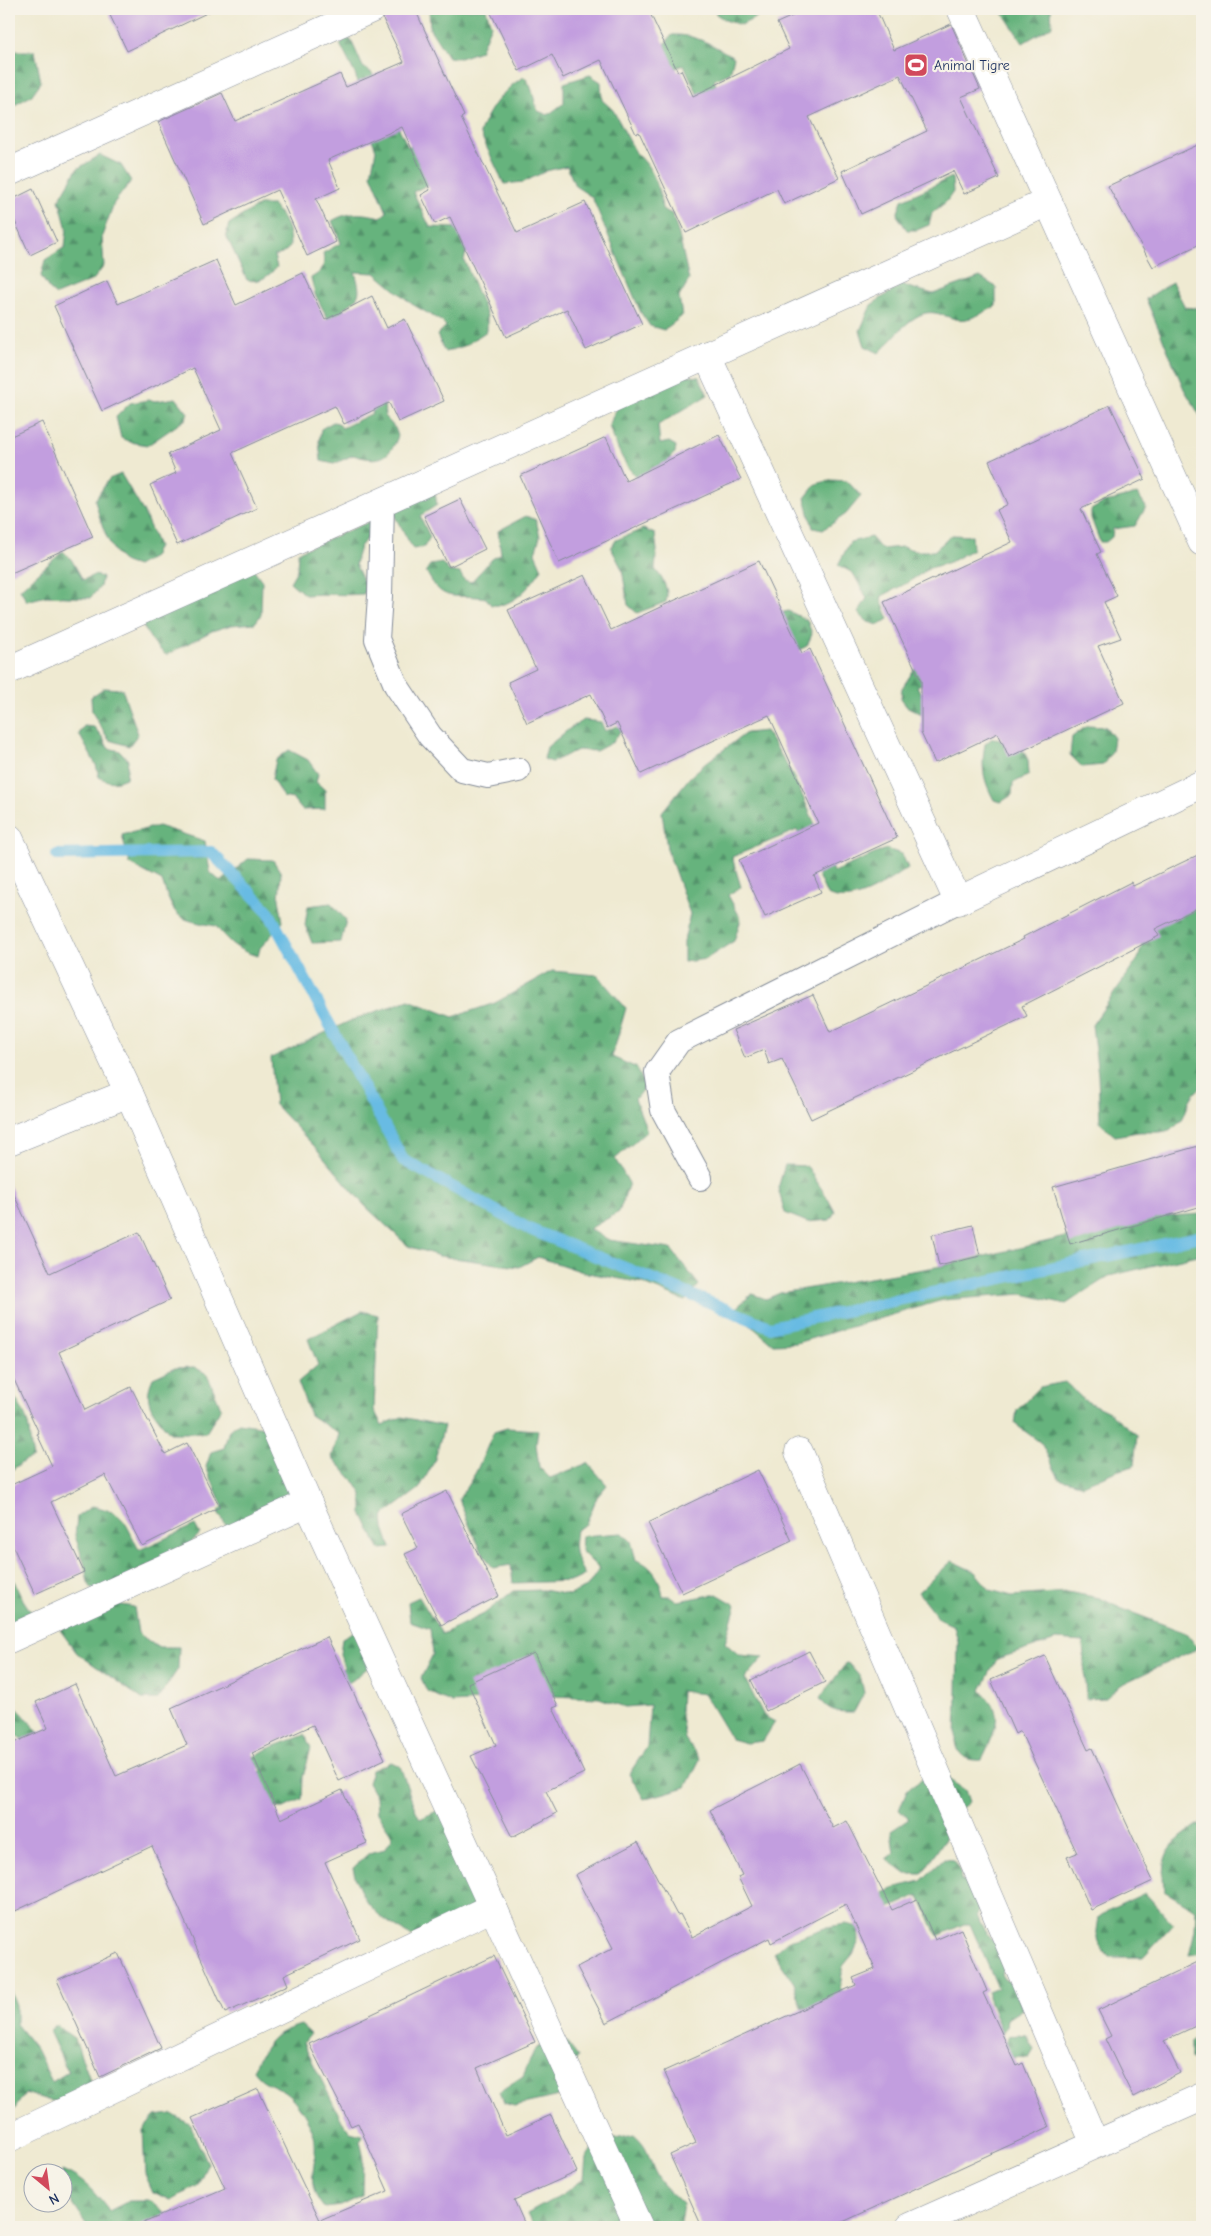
<svg xmlns="http://www.w3.org/2000/svg" width="1211" height="2236" font-family="'Comic Neue',sans-serif">
<style>
.forest{fill:url(#forest-firs);stroke:#40716e}
.lines{fill:none;stroke-linecap:round;stroke-linejoin:round}
.stream{stroke:#67bbe3;stroke-width:12}
.building{fill:#c29edf}
.service-casing{stroke:#858c98;stroke-width:26}
.minor-casing{stroke:#858c98;stroke-width:29}
.service{stroke:#fff;stroke-width:24}
.minor{stroke:#fff;stroke-width:28}
.labels{text-anchor:middle;dominant-baseline:central;stroke-width:4.5;stroke-linejoin:round;paint-order:stroke}
.poi-label{font-size:14px;fill:#1b2f5e;stroke:#f7f3e8;text-anchor:start}
</style>
<defs>
<pattern id="forest-firs" width="22" height="20" patternUnits="userSpaceOnUse" patternTransform="scale(1.25)"><rect width="22" height="20" fill="#66b37d"/><path d="M5 1l3.5 6h-7zM16 11l3.5 6h-7z" fill="#53926a"/></pattern>
</defs>
<rect width="100%" height="100%" fill="#f7f3e8"/>
<filter id="ink" filterUnits="userSpaceOnUse"><feTurbulence type="fractalNoise" baseFrequency=".02" numOctaves="2"/><feDisplacementMap in="SourceGraphic" scale="10" xChannelSelector="R" yChannelSelector="G"/><feConvolveMatrix kernelMatrix="1 2 1 2 8 2 1 2 1" color-interpolation-filters="sRGB"/></filter>
<filter id="wash" filterUnits="userSpaceOnUse"><feTurbulence type="fractalNoise" baseFrequency=".0096" numOctaves="4" result="noise"/><feDisplacementMap in="SourceGraphic" scale="20" xChannelSelector="R" yChannelSelector="G"/><feGaussianBlur stdDeviation="1.12" result="paint"/><feColorMatrix in="noise" values="0 0 0 0 0 0 0 0 0 0 0 0 0 0 0 0 0 1.4 0 .05"/><feComposite in="paint" operator="in"/></filter>
<g filter="url(#wash)">
<rect width="100%" height="100%" fill="#efead2"/>
<g class="forest">
<polygon points="429,9 486,9 491,25 480,51 460,58 448,57 430,29"/>
<polygon points="716,9 768,9 765,13 741,25 725,20 716,14"/>
<polygon points="1005,9 1051,9 1052,26 1023,43 1003,13"/>
<path d="M672 35C697 34 713 46 734 57L730 73 714 80 728 117 702 104 684 65 660 74 659 51Z"/>
<path d="M346 39 351 40 363 67 372 73 408 147 437 133 431 183 413 192 430 227 458 228 469 242 464 260 487 316V331L464 346 445 352 437 335 446 326 441 321 412 304 375 273 355 272C361 293 362 297 343 309L345 317 329 321 315 294 311 278C323 271 325 267 323 253L341 243 332 221C349 211 362 213 381 217L387 212 371 174 376 150 360 107 356 76 340 44Z"/>
<polygon points="13,51 35,51 41,82 31,96 9,108 9,54"/>
<path d="M590 75 601 82 602 100 613 110 636 153C653 167 660 188 662 209L672 214 679 235 689 280 679 297 682 316 664 330 650 326 641 313 592 197 575 186 567 166 546 171 524 182 504 184 480 133C487 111 504 88 524 77 533 85 533 99 538 111L548 115 564 103V83Z"/>
<polygon points="100,155 121,165 131,181 114,203 102,236 104,266 93,280 56,295 49,289 41,276 45,260 65,247 67,229 59,200 77,169"/>
<polygon points="952,177 953,192 946,202 932,213 929,225 917,230 907,230 897,215 902,200"/>
<path d="M259 205H273C285 220 290 228 290 247L282 254 274 256 277 267C268 276 261 283 247 280L226 235 229 224Z"/>
<path d="M980 277 996 287V306C984 312 969 322 956 319 946 317 937 311 926 313 908 317 892 340 879 353L865 346 860 331 871 305 901 285 933 294Z"/>
<polygon points="1172,282 1185,307 1202,309 1202,419 1184,389 1146,299"/>
<path d="M665 373 699 377 708 395 658 425 660 444 669 442 676 446 675 453 670 457 674 469 638 477C625 470 614 440 609 426L617 406Z"/>
<polygon points="176,398 188,413 186,419 148,445 130,442 121,438 116,417 130,403 148,400 156,401"/>
<path d="M368 400 384 402 385 417 395 428 398 436C389 461 377 462 353 455L334 464 321 461 319 442 321 429 333 422 338 423 342 428 373 413Z"/>
<path d="M121 474 143 511 158 546 153 557 137 566C132 564 126 563 122 560 108 548 99 517 95 500L109 479Z"/>
<polygon points="831,480 847,481 861,496 846,514 823,530 813,528 805,498 816,484"/>
<polygon points="435,492 437,505 420,516 430,537 424,547 413,549 393,513 416,493"/>
<polygon points="1137,494 1146,507 1135,526 1113,529 1112,537 1106,542 1100,542 1091,518 1091,510 1103,503"/>
<path d="M526 516 536 520 540 537 535 553 542 569C530 586 514 608 491 605L486 598C453 593 443 605 426 571L430 565 442 563 449 571 460 573 464 580 471 582 492 559 501 554 498 531Z"/>
<path d="M371 521 373 530 360 547 355 564 365 584 364 594C344 596 325 593 305 595L290 582 297 570 298 552Z"/>
<path d="M643 529 655 534 657 550 655 569C662 578 670 590 666 602L637 613 628 605 622 569 611 548 616 540Z"/>
<polygon points="952,535 972,536 973,549 950,562 930,568 907,583 882,596 881,600 889,619 879,625 868,622 858,613 867,598 853,573 838,565 850,542 871,537 881,549 902,547 918,551 934,551"/>
<polygon points="63,551 71,559 83,580 94,575 102,577 100,587 90,598 46,596 27,601 20,589"/>
<polygon points="252,567 262,581 261,615 255,623 231,625 212,631 166,655 153,643 142,624"/>
<polygon points="788,611 807,620 812,634 807,646 780,659 774,615"/>
<polygon points="983,655 917,686 928,709 922,714 906,706 901,698 902,688 917,665"/>
<polygon points="104,688 122,689 138,734 129,746 109,740 92,712 91,697"/>
<polygon points="584,720 601,722 605,731 617,726 621,730 613,742 596,751 578,750 552,762 544,759 547,747 569,729"/>
<path d="M84 726 94 727 103 738 108 748 120 751 128 760 126 778C114 783 110 783 99 777L96 765 79 734Z"/>
<polygon points="1087,726 1106,727 1114,738 1112,751 1103,765 1082,767 1070,755 1072,737"/>
<path d="M765 731C795 771 816 825 833 872L886 849 902 854 908 868C885 882 856 908 827 895L797 830 732 857 741 887 728 895 741 919 734 941 706 959 684 962V941L690 914 667 849 662 812 690 777 707 762 746 733Z"/>
<path d="M997 738 1010 749 1022 748 1028 760 1029 775 1013 783 1012 795 1001 802 994 800C983 780 981 767 985 744L991 739Z"/>
<polygon points="289,750 308,760 318,774 316,782 325,790 325,809 302,810 293,799 283,797 272,779 276,760"/>
<path d="M158 826 205 841 210 872 221 882 248 859 273 860 281 873 279 899 283 922 260 948 258 956C238 951 228 942 216 926 176 919 175 919 162 881L130 864 122 835Z"/>
<path d="M1202 893V1087C1185 1098 1189 1113 1179 1123 1167 1136 1153 1131 1138 1132 1131 1133 1123 1135 1115 1136L1100 1123 1098 1075 1092 1025 1138 959 1143 942V921L1191 900Z"/>
<polygon points="331,903 346,920 341,942 312,943 305,925 308,906"/>
<polygon points="552,971 597,975 626,1008 612,1057 637,1068 645,1086 635,1099 647,1131 615,1159 629,1183 619,1212 589,1229 609,1240 671,1249 699,1285 685,1301 642,1283 583,1272 538,1257 519,1267 439,1256 408,1246 365,1206 315,1147 275,1105 271,1058 352,1020 409,1000 453,1017 495,1003"/>
<path d="M785 1165 807 1166C816 1182 827 1195 835 1212L830 1220 807 1222 785 1213 778 1188Z"/>
<polygon points="1202,1214 1202,1254 1109,1276 1066,1304 1023,1294 943,1300 796,1343 773,1344 743,1319 730,1313 752,1294 766,1299 780,1293 942,1266 1066,1237 1134,1218"/>
<polygon points="362,1311 378,1315 374,1410 382,1425 402,1417 444,1426 434,1462 419,1489 383,1516 384,1528 391,1548 379,1549 362,1513 362,1494 353,1480 332,1457 339,1434 310,1415 298,1382 318,1365 308,1339"/>
<path d="M194 1367 207 1374 221 1408 206 1433H170C155 1414 141 1403 153 1378L175 1368Z"/>
<polygon points="1065,1382 1084,1400 1109,1412 1137,1435 1134,1466 1116,1471 1083,1485 1059,1478 1041,1443 1015,1424 1017,1410 1040,1387"/>
<path d="M9 1389C17 1401 27 1414 29 1430 30 1440 31 1448 33 1458L24 1461 9 1472Z"/>
<polygon points="239,1423 265,1427 294,1491 281,1503 260,1509 261,1524 228,1529 218,1512 223,1507 206,1467 211,1452 224,1448 229,1430"/>
<path d="M507 1428 538 1430 536 1444 539 1467 550 1478 588 1463 607 1485 597 1497 586 1524 576 1530C573 1550 574 1557 585 1575L573 1581 513 1583 511 1565 493 1568C478 1548 468 1523 459 1499L476 1472 494 1432Z"/>
<path d="M92 1506C126 1513 124 1521 139 1550L195 1525 200 1534 189 1544 95 1593 88 1583 84 1562 75 1536 77 1517Z"/>
<path d="M622 1533 631 1541 636 1560C652 1564 661 1581 663 1596H670L677 1601 717 1594 736 1605 725 1643 739 1655 764 1657 745 1679 764 1716 775 1722 763 1741 746 1743 731 1739 704 1694 681 1691 680 1710 685 1739 700 1759 686 1787 644 1799 629 1774 647 1747 650 1705 625 1707 599 1698 553 1696 452 1703 427 1691 421 1678 433 1654 430 1629 410 1622 408 1602 419 1597 442 1634 484 1614 513 1591 543 1590 569 1595 587 1587 599 1569 581 1551 582 1536Z"/>
<path d="M952 1561 975 1572 990 1590 1012 1596 1067 1592 1100 1598 1120 1608 1186 1633 1198 1648 1120 1685 1106 1698 1086 1699 1083 1642 1056 1640 997 1659 981 1690C987 1697 994 1705 996 1714 999 1725 987 1750 982 1760 967 1761 958 1757 956 1741L958 1641 954 1626 939 1619 918 1592Z"/>
<polygon points="9,1568 20,1595 31,1612 33,1619 9,1640"/>
<polygon points="110,1603 134,1607 138,1633 157,1647 179,1647 178,1669 158,1699 142,1699 77,1653 60,1630"/>
<polygon points="355,1631 371,1665 353,1680 330,1694 337,1672 344,1668 340,1654 342,1638"/>
<path d="M847 1662 861 1678 864 1693 854 1712C839 1712 828 1712 820 1698Z"/>
<path d="M9 1702C22 1710 29 1723 40 1734L31 1753 23 1739 17 1736 9 1741Z"/>
<polygon points="305,1735 311,1748 303,1777 302,1799 284,1808 270,1808 253,1782 262,1770 252,1758 267,1749"/>
<path d="M391 1762 400 1766C407 1785 411 1802 420 1819L439 1810 483 1893 468 1916 411 1936C380 1918 361 1906 353 1868L369 1853 385 1849 393 1837 377 1813 376 1797 368 1783 372 1770Z"/>
<polygon points="939,1768 948,1779 965,1790 969,1802 947,1820 945,1839 922,1874 906,1874 886,1859 894,1853 891,1831 909,1819 899,1810 907,1790"/>
<path d="M1202 1822V1860L1197 1868 1202 1879V1953L1189 1955 1195 1930 1196 1910 1164 1891C1160 1849 1170 1845 1202 1822Z"/>
<path d="M944 1859 953 1860 960 1871 961 1881 971 1883 972 1893 981 1908 977 1915C979 1920 981 1926 984 1930 997 1949 1010 1946 1001 1974L1004 1979 1015 1985 1024 2008 1007 2019 1006 2028 1000 2037 977 2041 1001 2030 988 1997V1992L998 1988 970 1924H964L938 1936C929 1923 927 1908 918 1895L888 1909 865 1900 901 1886 921 1881Z"/>
<path d="M1145 1893 1173 1924 1143 1957H1109C1094 1943 1096 1936 1099 1917L1109 1910Z"/>
<polygon points="846,1924 858,1927 859,1941 853,1954 843,1966 840,1988 853,2000 807,2022 794,1983 774,1953 787,1941 828,1927"/>
<polygon points="9,1987 16,2005 16,2024 36,2049 52,2082 68,2072 49,2031 56,2025 75,2039 92,2085 89,2100 51,2101 25,2093 9,2118"/>
<path d="M301 2025 311 2034 303 2043 342 2121 350 2132 362 2135 360 2141 363 2154 362 2196 341 2206 324 2208C304 2184 317 2169 315 2142 315 2136 311 2127 308 2121 303 2111 293 2097 284 2091 270 2082 264 2085 253 2070 267 2042 270 2034 301 2025Z"/>
<polygon points="1202,2031 1202,2063 1191,2059 1191,2042"/>
<polygon points="1017,2034 1026,2035 1034,2050 1029,2058 1015,2057 998,2064 1008,2036"/>
<polygon points="546,2039 566,2041 578,2057 564,2079 559,2096 514,2106 504,2103 500,2091 523,2076 534,2051"/>
<path d="M172 2114 191 2125C195 2139 202 2150 208 2163L197 2186 171 2200 153 2192 145 2174 143 2130 155 2116Z"/>
<path d="M634 2135C649 2148 647 2155 655 2172 661 2185 673 2194 683 2204L680 2223 677 2227H533L527 2214 561 2195 584 2179 586 2158 596 2143Z"/>
<path d="M62 2170C84 2179 94 2192 109 2211L129 2201H151L165 2213 167 2227H88L63 2189Z"/>
</g>
<g class="lines">
<polyline class="stream" points="57,855 211,852 268,911 403,1160 529,1229 770,1327 1202,1236"/>
</g>
<g id="blocks">
<g class="building">
<polygon points="107,9 215,9 127,51"/>
<polygon points="386,9 415,9 464,116 461,118 517,233 585,202 642,324 586,350 567,309 506,337 450,217 435,224 421,195 430,190 402,127 328,160 340,188 316,199 336,242 307,256 277,190 204,224 158,122 222,93 235,121 340,74 346,87 404,62 383,19"/>
<polygon points="489,9 648,9 678,72 681,70 693,96 789,49 777,23 808,9 876,9 894,50 951,24 980,89 961,97 999,178 964,194 953,171 861,214 842,171 927,131 900,75 809,117 839,178 784,204 777,189 686,233 639,132 636,134 601,60 563,78 552,55 519,71"/>
<polygon points="1202,143 1202,243 1153,267 1108,186"/>
<polygon points="33,189 57,242 30,255 9,208 9,201"/>
<polygon points="216,260 236,305 303,273 325,320 372,296 387,328 405,319 444,401 398,422 389,403 344,424 335,406 232,453 257,508 177,545 150,485 176,473 168,454 221,430 193,368 102,411 54,306 107,281 118,304"/>
<polygon points="1110,405 1145,479 1081,509 1101,552 1097,554 1117,596 1104,602 1121,638 1098,646 1124,703 1009,757 998,733 935,763 921,733 921,681 884,602 1012,542 997,510 1008,504 989,461"/>
<polygon points="42,422 93,537 9,574 9,437"/>
<polygon points="719,435 741,479 559,563 520,476 606,437 626,481"/>
<polygon points="460,499 485,549 449,567 424,516"/>
<polygon points="759,561 802,653 810,649 897,838 814,876 821,892 765,917 739,860 818,823 769,715 641,774 617,723 607,728 591,694 527,723 508,682 536,669 508,610 585,575 611,630"/>
<polygon points="1202,853 1202,906 1155,929 1159,936 1022,1006 1027,1016 811,1119 782,1059 769,1064 764,1050 745,1058 733,1030 813,995 830,1032 1024,939 1023,937 1131,882 1133,886"/>
<polygon points="1202,1145 1202,1206 1070,1244 1053,1187"/>
<polygon points="9,1184 50,1273 139,1232 170,1300 59,1352 85,1410 131,1387 165,1454 187,1443 220,1507 142,1546 105,1475 51,1502 84,1572 35,1594 9,1538 9,1486 52,1466 37,1434 39,1433 9,1369"/>
<polygon points="973,1225 980,1256 939,1266 932,1235"/>
<polygon points="758,1470 792,1541 682,1593 648,1523"/>
<polygon points="447,1491 499,1596 441,1625 405,1554 418,1548 401,1514"/>
<polygon points="327,1637 385,1759 339,1781 313,1725 252,1753 281,1819 342,1790 367,1843 325,1862 360,1939 284,1975 288,1985 225,2013 152,1846 9,1914 9,1745 48,1728 36,1702 75,1684 116,1776 187,1745 171,1708"/>
<polygon points="809,1651 825,1682 766,1711 751,1680"/>
<polygon points="534,1653 558,1706 553,1708 584,1773 546,1791 557,1813 512,1837 471,1756 496,1745 468,1683"/>
<polygon points="1045,1656 1088,1750 1092,1748 1153,1881 1091,1910 1067,1857 1077,1853 1020,1731 1015,1734 991,1680"/>
<polygon points="800,1764 833,1828 847,1821 892,1910 917,1899 935,1940 961,1929 987,1991 983,1993 1017,2066 1023,2063 1049,2127 832,2227 702,2227 670,2155 696,2143 664,2071 856,1985 853,1978 875,1969 846,1904 771,1943 769,1938 606,2023 577,1967 613,1948 575,1875 638,1842 677,1915 680,1914 692,1937 752,1906 738,1877 742,1875 710,1810"/>
<polygon points="118,1953 161,2048 100,2077 57,1980"/>
<polygon points="494,1956 535,2042 477,2068 506,2135 551,2115 577,2172 514,2200 526,2227 134,2227 225,2188 192,2118 258,2089 320,2220 388,2191 358,2123 351,2126 309,2044"/>
<polygon points="1202,1960 1202,2023 1164,2041 1180,2073 1133,2097 1105,2039 1111,2036 1098,2010"/>
</g>
</g>
</g>
<g filter="url(#ink)">
<use href="#blocks" fill-opacity="0" stroke="#858c98" stroke-width="1"/>
<g class="lines">
<g class="service-casing">
<g id="service">
<polyline points="382,502 380,596 377,639 396,685 430,736 462,770 488,776 518,770"/>
<polyline points="700,1178 663,1110 657,1072 679,1041 958,901"/>
</g>
</g>
<g class="minor-casing">
<g id="minor">
<polyline points="961,9 1202,542"/>
<polyline points="9,172 371,9"/>
<polyline points="707,355 958,901 1202,784"/>
<polyline points="9,670 1048,202"/>
<polyline points="9,838 129,1093 308,1503 639,2227"/>
<polyline points="9,1141 129,1093"/>
<polyline points="799,1452 1095,2144"/>
<polyline points="9,1639 308,1503"/>
<polyline points="9,2138 493,1907"/>
<polyline points="910,2227 1202,2097"/>
</g>
</g>
<use href="#service" class="service"/>
<use href="#minor" class="minor"/>
</g>
</g>
<defs>
<g id="stadium-square" transform="scale(1.25)"><rect x="-9" y="-9" width="18" height="18" rx="4" fill="#d1495b" stroke="#f7f3e8"/><path d="M0-5a6.5 5 0 1 0 0 10a6.5 5 0 1 0 0-10ZM-3.5-1.8h7v3.6h-7Z" fill="#fff"/></g>
</defs>
<g fill-rule="evenodd">
<use href="#stadium-square" x="916" y="65"/>
</g>
<g class="labels">
<g class="poi-label">
<text x="934" y="65">Animal Tigre</text>
</g>
</g>
<rect width="1211" height="2236" fill="none" stroke="#f7f3e8" stroke-width="30"/>
<g transform="translate(48 2188) rotate(151)"><circle r="24" fill="#f7f3e8" stroke="#9fa5b1"/>
<path d="M0-4L9 19L0 12L-9 19Z" fill="#d1495b"/>
<text y="-8" font-size="14" font-weight="bold" text-anchor="middle" fill="#1b2f5e">N</text>
</g>
</svg>
